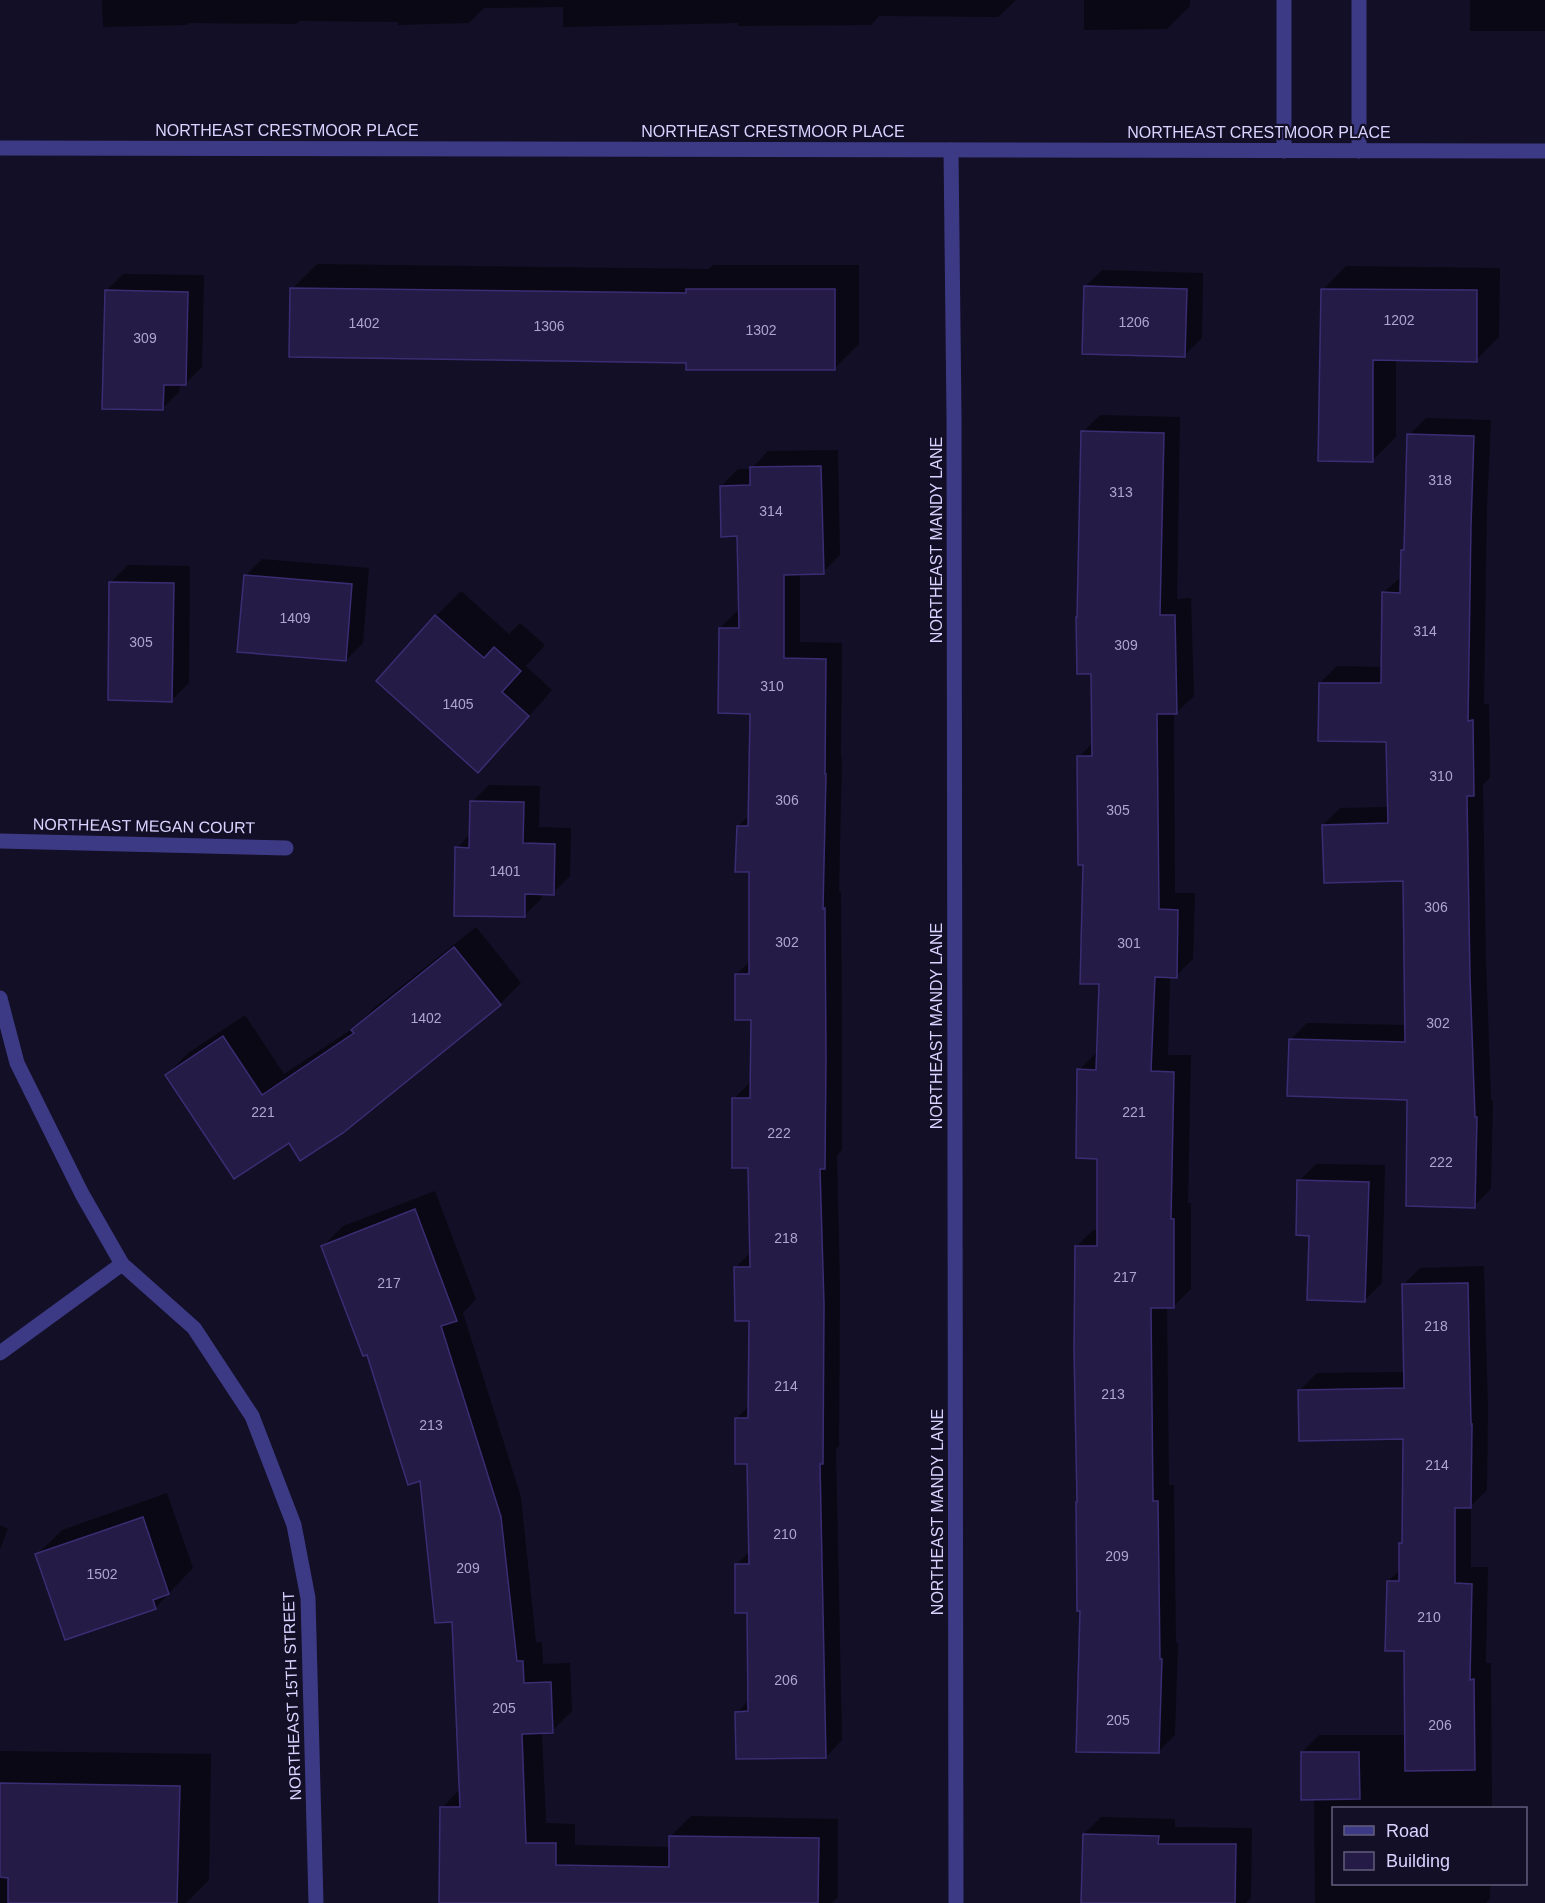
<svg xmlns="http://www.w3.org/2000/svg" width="1545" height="1903" font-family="Arial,sans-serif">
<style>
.shadow{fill:#0007}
.building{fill:#241b47;stroke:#3b2d73;stroke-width:1.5}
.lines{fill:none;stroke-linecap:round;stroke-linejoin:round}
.minor{stroke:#3d3a85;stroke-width:15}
.labels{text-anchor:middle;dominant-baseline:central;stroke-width:4.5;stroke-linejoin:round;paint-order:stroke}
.number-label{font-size:14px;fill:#aca6d1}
.street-label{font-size:16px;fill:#d9d4ff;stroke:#130f26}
</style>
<rect width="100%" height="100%" fill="#130f26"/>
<g class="shadow">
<polygon points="102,0 1016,0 998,17 879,16 871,25 738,26 738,23 563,27 563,7 484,8 469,23 398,25 398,22 299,21 296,24 189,23 187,25 103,27"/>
<polygon points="1084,0 1190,0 1190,6 1167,29 1084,30"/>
<rect x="1470" y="0" width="75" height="31"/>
<polygon points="317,264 709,269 713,265 859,265 859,344 834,369 688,362 292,289"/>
<polygon points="1346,266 1500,268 1499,337 1476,360 1396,359 1396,437 1373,460 1323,290"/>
<polygon points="1102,270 1203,273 1202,338 1185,355 1085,287"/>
<polygon points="123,274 204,275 202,367 185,384 180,384 179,392 162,409 106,291"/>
<polygon points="1100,415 1180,417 1177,599 1191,598 1194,696 1177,712 1174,713 1175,893 1195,893 1193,959 1176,976 1170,976 1168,1055 1191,1055 1188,1203 1191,1203 1191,1289 1174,1306 1167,1306 1169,1485 1174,1485 1176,1643 1178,1643 1175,1735 1158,1752 1081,1609 1076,1247 1093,1230 1098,1230 1098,1157 1079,1070 1096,1053 1098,1053 1101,983 1084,864 1079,757 1093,742 1083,432"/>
<polygon points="1426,418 1491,420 1487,507 1484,704 1489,704 1490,778 1483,784 1486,959 1491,1100 1493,1100 1491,1189 1474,1206 1409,1098 1290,1040 1307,1023 1406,1025 1404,880 1323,825 1340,808 1389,807 1388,740 1320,683 1337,666 1383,667 1383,593 1402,576 1402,551 1406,548 1409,435"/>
<polygon points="838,450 840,555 823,572 800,573 800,642 842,643 841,757 842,757 839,892 841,892 842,1039 842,1150 837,1155 840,1286 839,1446 836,1449 842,1740 826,1757 737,1713 749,1700 748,1612 736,1565 750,1551 749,1462 737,1418 750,1405 751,1319 735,1268 751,1252 750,1167 734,1099 751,1081 753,1019 736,975 750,961 750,871 738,826 750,815 751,712 720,628 737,611 740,611 738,534 721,486 738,469 751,469 768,451"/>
<polygon points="262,559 369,568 363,643 346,660 245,576"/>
<polygon points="128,565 190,566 189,683 172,700 111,582"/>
<polygon points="461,591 509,634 520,623 545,645 526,666 552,690 503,746 478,770 378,681 436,616"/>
<polygon points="489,785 540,786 539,827 571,828 570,876 553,893 542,893 542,898 525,915 457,848 471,833 472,802"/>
<polygon points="476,927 521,983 500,1004 290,1141 167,1075 188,1053 245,1015 284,1074 358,1025 374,1008"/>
<polygon points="1316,1164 1385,1165 1382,1283 1365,1300 1310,1234 1299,1181"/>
<polygon points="435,1191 476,1299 463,1313 521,1497 536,1642 542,1642 543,1664 570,1663 572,1711 552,1731 542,1732 546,1823 575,1824 575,1845 670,1847 671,1836 691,1816 838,1819 838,1897 832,1903 440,1903 442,1808 460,1789 453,1620 421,1479 323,1246 343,1226"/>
<polygon points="1484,1266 1488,1408 1487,1490 1471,1506 1471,1567 1488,1567 1486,1663 1491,1663 1492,1808 1334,1808 1334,1884 1490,1884 1490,1899 1486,1903 1315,1903 1314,1798 1302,1752 1319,1735 1406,1735 1405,1649 1388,1581 1401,1569 1401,1544 1404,1541 1405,1438 1300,1390 1317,1373 1405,1372 1403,1285 1420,1268"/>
<polygon points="167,1493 193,1568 155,1608 37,1555 62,1530"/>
<polygon points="0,1525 8,1529 0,1549"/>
<polygon points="0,1751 211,1754 209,1880 186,1903 0,1903"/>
<polygon points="1101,1817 1175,1819 1175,1827 1252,1828 1251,1898 1246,1903 1083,1903 1084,1834"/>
</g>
<g class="building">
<polygon points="1084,286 1187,289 1185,357 1082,354"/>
<polygon points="290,288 686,293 686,289 835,289 835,370 686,370 686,363 289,357"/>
<polygon points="1321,289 1477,290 1477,362 1373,360 1373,462 1318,461"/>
<polygon points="105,290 188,292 186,385 164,385 163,410 102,409"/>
<polygon points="1081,431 1164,433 1160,615 1175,615 1177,714 1157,714 1159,909 1178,910 1177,978 1155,977 1151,1071 1174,1072 1171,1219 1174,1219 1174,1308 1151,1308 1153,1501 1158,1501 1160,1659 1162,1659 1159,1753 1076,1752 1080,1611 1077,1611 1076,1502 1077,1502 1074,1351 1075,1246 1097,1246 1097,1159 1076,1158 1077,1069 1096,1070 1099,984 1080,984 1083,865 1078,865 1077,756 1092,756 1091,674 1077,674 1076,617 1077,617"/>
<polygon points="1407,434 1474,436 1471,525 1468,721 1473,720 1474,796 1467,796 1470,977 1475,1117 1477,1117 1475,1208 1406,1206 1407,1100 1287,1096 1289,1039 1405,1042 1403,881 1324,883 1322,825 1388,823 1386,742 1318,741 1319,683 1381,683 1382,592 1400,593 1401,550 1404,550"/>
<polygon points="821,466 824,574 784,575 784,658 826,659 825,774 826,774 823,909 825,908 826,1057 825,1169 820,1169 824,1304 823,1464 820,1464 826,1758 736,1759 735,1712 748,1711 747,1613 735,1613 735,1564 749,1564 747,1464 735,1464 735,1418 748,1418 749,1321 735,1321 734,1267 750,1267 748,1168 732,1168 732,1098 750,1098 751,1020 735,1020 735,974 749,974 749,872 735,872 737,826 748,826 750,714 718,713 719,628 739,628 737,536 721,537 720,486 750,485 750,467"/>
<polygon points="244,575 352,584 346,661 237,652"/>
<polygon points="109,582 174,583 172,702 108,700"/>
<polygon points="435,615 484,658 494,647 521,671 502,692 529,716 478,773 376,681"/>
<polygon points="470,801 524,802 523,843 555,844 554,895 525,894 525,917 454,916 455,847 469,848"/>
<polygon points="454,947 501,1005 343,1133 300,1161 289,1143 234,1179 165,1075 223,1036 262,1095 354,1033 351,1030"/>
<polygon points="1297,1180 1369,1182 1365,1302 1307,1300 1309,1236 1296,1235"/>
<polygon points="415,1209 457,1321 441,1326 501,1517 517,1661 523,1661 524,1683 551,1682 553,1733 522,1734 526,1843 556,1843 556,1865 669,1867 669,1836 819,1838 818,1903 439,1903 440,1807 460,1807 452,1622 435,1623 420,1481 408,1485 367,1355 363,1356 321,1246"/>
<polygon points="1468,1283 1471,1424 1472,1424 1471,1508 1455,1508 1455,1583 1472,1584 1470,1680 1474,1679 1475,1770 1405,1771 1404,1651 1385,1651 1387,1581 1399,1581 1399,1543 1402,1543 1403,1439 1299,1441 1298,1390 1404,1388 1402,1284"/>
<polygon points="143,1517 169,1594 153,1600 156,1609 65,1640 35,1554"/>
<polygon points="1301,1752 1359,1752 1360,1799 1301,1800"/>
<polygon points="0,1783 180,1786 177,1903 8,1903 8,1878 0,1877"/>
<polygon points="1083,1834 1159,1836 1158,1844 1236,1844 1235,1903 1081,1903"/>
</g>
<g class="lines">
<g class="minor">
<polyline points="0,148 1545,151"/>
<polyline points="951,150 954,417 956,1903"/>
<polyline points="1284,151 1284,0"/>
<polyline points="1359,151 1359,0"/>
<polyline points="0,841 286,848"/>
<polyline points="0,998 17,1063 82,1194 122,1264 194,1328 252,1416 294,1525 308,1598 316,1903"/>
<polyline points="0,1353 122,1264"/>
</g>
</g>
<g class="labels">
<g class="number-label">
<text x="1399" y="320">1202</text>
<text x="1134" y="322">1206</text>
<text x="364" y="323">1402</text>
<text x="549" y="326">1306</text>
<text x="761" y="330">1302</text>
<text x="145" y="338">309</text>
<text x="1440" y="480">318</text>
<text x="1121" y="492">313</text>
<text x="771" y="511">314</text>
<text x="295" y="618">1409</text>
<text x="1425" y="631">314</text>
<text x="141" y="642">305</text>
<text x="1126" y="645">309</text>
<text x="772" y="686">310</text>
<text x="458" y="704">1405</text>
<text x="1441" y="776">310</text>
<text x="787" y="800">306</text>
<text x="1118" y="810">305</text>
<text x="505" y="871">1401</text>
<text x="1436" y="907">306</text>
<text x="787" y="942">302</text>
<text x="1129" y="943">301</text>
<text x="426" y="1018">1402</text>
<text x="1438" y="1023">302</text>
<text x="263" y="1112">221</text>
<text x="1134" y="1112">221</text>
<text x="779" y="1133">222</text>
<text x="1441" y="1162">222</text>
<text x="786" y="1238">218</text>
<text x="1125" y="1277">217</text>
<text x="389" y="1283">217</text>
<text x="1436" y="1326">218</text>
<text x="786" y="1386">214</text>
<text x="1113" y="1394">213</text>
<text x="431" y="1425">213</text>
<text x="1437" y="1465">214</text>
<text x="785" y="1534">210</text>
<text x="1117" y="1556">209</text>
<text x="468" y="1568">209</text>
<text x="102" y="1574">1502</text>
<text x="1429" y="1617">210</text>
<text x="786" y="1680">206</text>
<text x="504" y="1708">205</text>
<text x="1118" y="1720">205</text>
<text x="1440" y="1725">206</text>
</g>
<g class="street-label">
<text x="287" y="130">NORTHEAST CRESTMOOR PLACE</text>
<text x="773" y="131">NORTHEAST CRESTMOOR PLACE</text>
<text x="1259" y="132">NORTHEAST CRESTMOOR PLACE</text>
<text transform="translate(936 540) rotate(-90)">NORTHEAST MANDY LANE</text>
<text transform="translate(144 826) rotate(1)">NORTHEAST MEGAN COURT</text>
<text transform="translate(936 1026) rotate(-90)">NORTHEAST MANDY LANE</text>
<text transform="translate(937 1512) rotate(-90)">NORTHEAST MANDY LANE</text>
<text transform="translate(292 1696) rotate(-92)">NORTHEAST 15TH STREET</text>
</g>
</g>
<rect x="1332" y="1807" width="195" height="78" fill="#130f26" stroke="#625e7d" stroke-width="1.5"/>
<rect x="1344" y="1826" width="30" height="9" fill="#3d3a85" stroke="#625e7d" stroke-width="1.5"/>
<text x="1386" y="1837" font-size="18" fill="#d9d4ff">Road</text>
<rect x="1344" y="1852" width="30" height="18" fill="#241b47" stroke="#625e7d" stroke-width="1.5"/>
<text x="1386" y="1867" font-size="18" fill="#d9d4ff">Building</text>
</svg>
